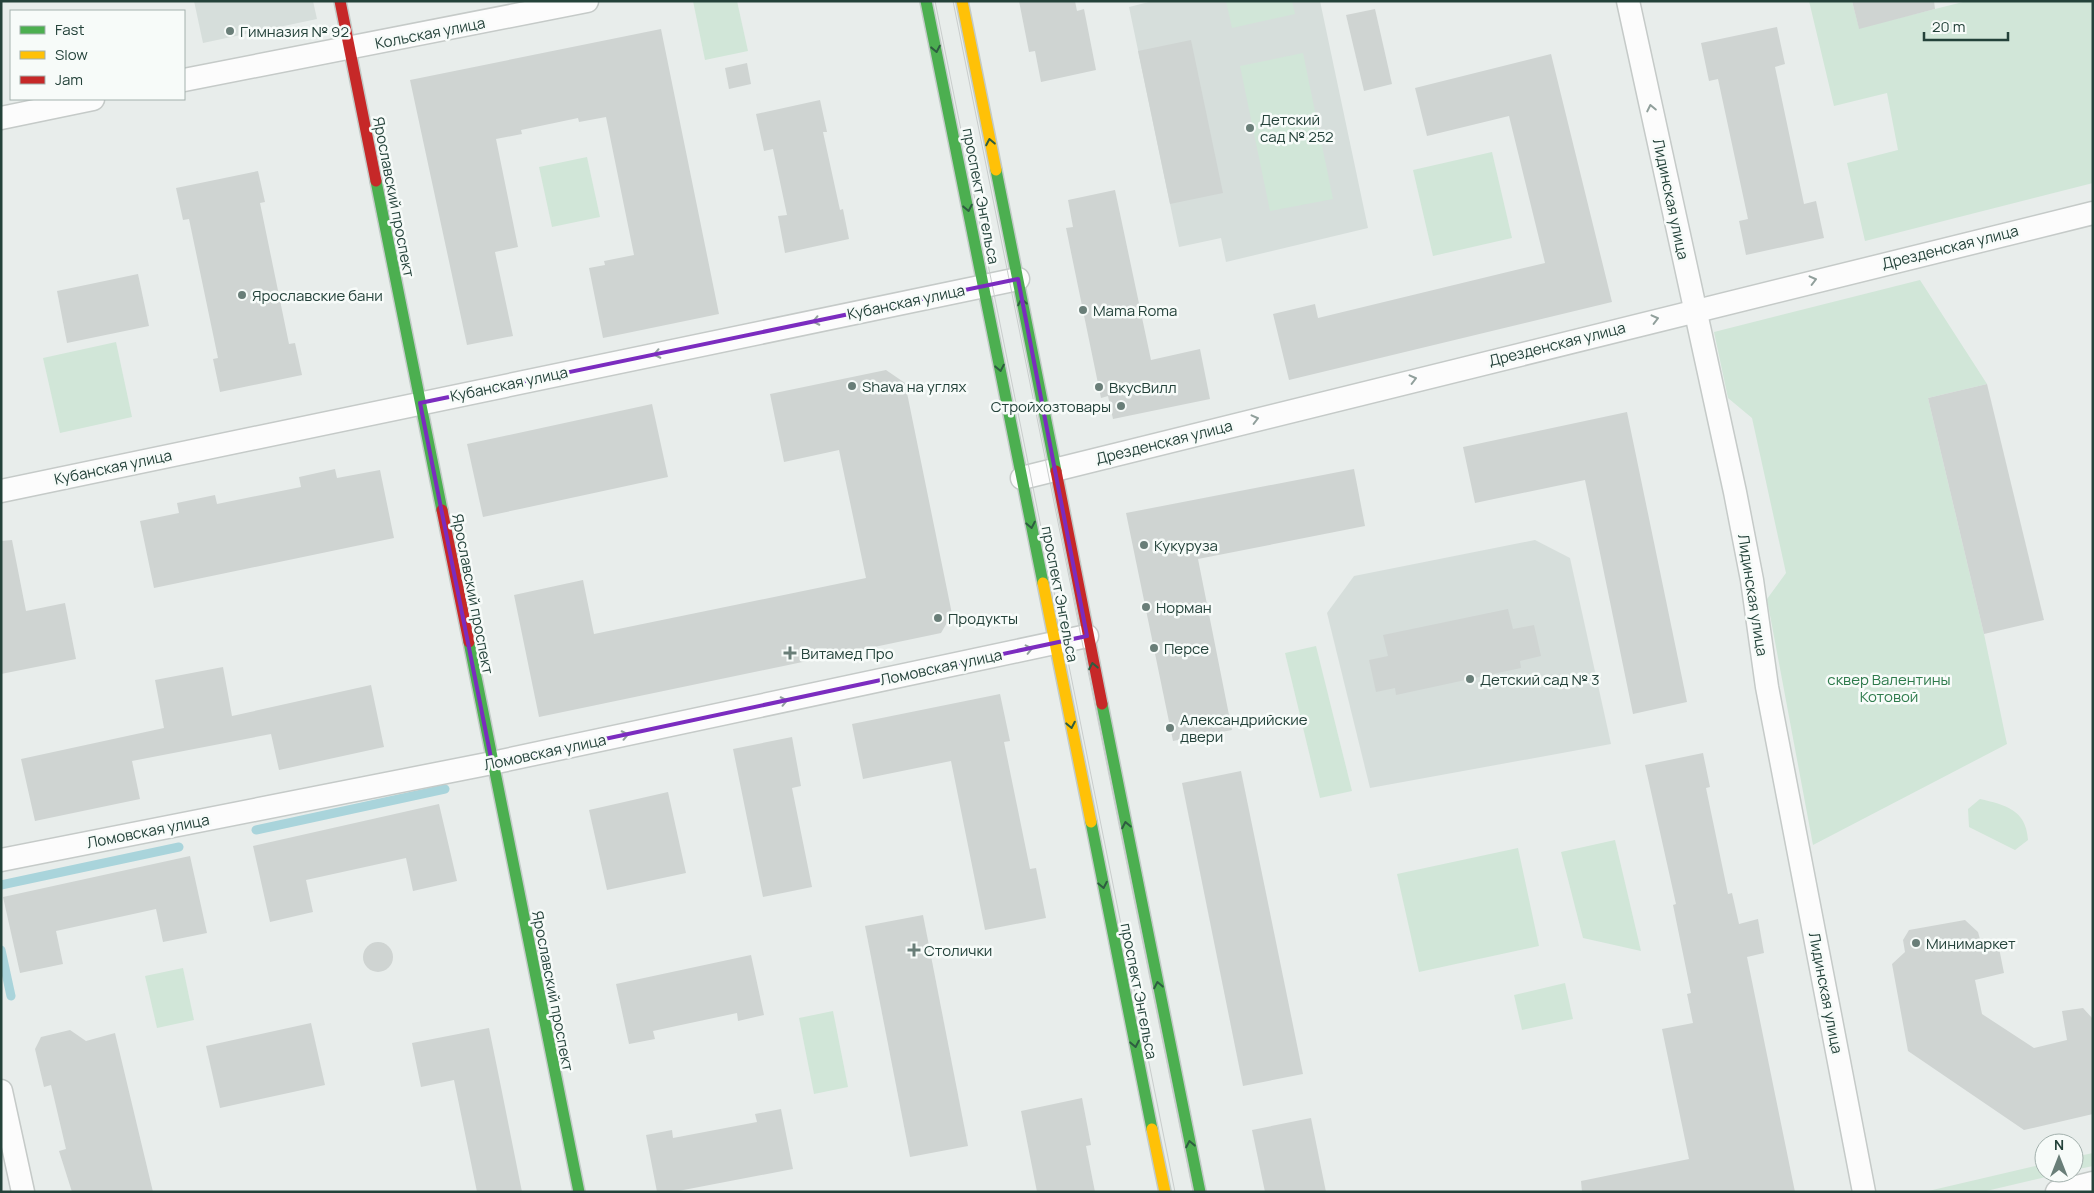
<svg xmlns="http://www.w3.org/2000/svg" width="2094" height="1193" font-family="Manrope,sans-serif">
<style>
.built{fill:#d6dedb}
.green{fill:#d1e6d8}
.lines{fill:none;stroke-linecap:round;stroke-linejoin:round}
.stream{stroke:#a9d4db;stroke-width:9}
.building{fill:#cfd4d2}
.street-casing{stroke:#c5cac8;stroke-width:25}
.fast-casing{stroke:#c3cbc8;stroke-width:14}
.slow-casing{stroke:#c3cbc8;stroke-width:14}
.jam-casing{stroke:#c3cbc8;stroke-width:14}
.street{stroke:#fcfcfc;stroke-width:22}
.fast{stroke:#4caf50;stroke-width:11}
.slow{stroke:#ffc107;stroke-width:11}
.jam{stroke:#c62828;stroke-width:11}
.tram{stroke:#c9cdcc;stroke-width:1}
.oneway{stroke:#2e5d40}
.oneway2{stroke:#909f9b}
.marked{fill:none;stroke:#7b2cbf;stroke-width:4;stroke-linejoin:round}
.poi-dot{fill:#697e78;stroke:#f7fbf9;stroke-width:2}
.labels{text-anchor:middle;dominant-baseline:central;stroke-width:5;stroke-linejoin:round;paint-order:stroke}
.poi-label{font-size:15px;fill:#24423a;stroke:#f7fbf9;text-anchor:start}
.street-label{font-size:15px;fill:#24423a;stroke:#f7fbf9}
.park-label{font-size:15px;fill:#2d7a4b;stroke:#f7fbf9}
</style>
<rect width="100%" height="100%" fill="#e8edeb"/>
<g class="built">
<polygon points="194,1 313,1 317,19 203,43"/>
<polygon points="1153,1 1320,1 1368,228 1226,262 1221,238 1179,247 1129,7"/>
<polygon points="1535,540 1570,558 1611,744 1370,788 1327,613 1354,576"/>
</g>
<g class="green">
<polygon points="693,1 737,1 748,51 705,60"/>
<polygon points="1226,1 1292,1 1295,14 1232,28"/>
<polygon points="1809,1 1852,1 1859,28 1967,1 2093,1 2093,183 1865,241 1847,163 1898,150 1887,93 1834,106"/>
<polygon points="1303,53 1333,199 1270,211 1240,66"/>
<polygon points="1492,152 1512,238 1433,256 1413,170"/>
<polygon points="587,157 600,217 552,227 539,167"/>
<polygon points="1920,280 1987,384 1928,398 1984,634 2007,744 1813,845 1767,599 1786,573 1752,418 1728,398 1714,332"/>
<polygon points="116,342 132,417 60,433 43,358"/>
<polygon points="1316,646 1352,791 1320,798 1285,653"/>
<path d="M1980 799C2005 805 2026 809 2028 840L2015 850 1969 827 1968 809Z"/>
<polygon points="1615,840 1641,951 1583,938 1561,852"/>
<polygon points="1518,848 1539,946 1419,972 1397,874"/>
<polygon points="183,968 194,1020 157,1028 145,976"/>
<polygon points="1565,983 1573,1019 1522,1030 1514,995"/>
<polygon points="833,1011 848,1087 814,1094 799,1018"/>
<polygon points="2093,1153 2093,1166 2074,1170 2074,1157"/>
<polygon points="2044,1164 2044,1173 2063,1173 1982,1192 1924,1192"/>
</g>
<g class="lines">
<g class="stream">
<polyline points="256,830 445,789"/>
<polyline points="1,885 179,847"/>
<polyline points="1,950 11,996"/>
</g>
</g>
<g class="building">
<polygon points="1019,1 1075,1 1077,11 1084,9 1096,70 1041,82 1035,51 1029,52"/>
<polygon points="1852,1 1934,1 1935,9 1859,29"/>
<polygon points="1375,9 1392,84 1364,91 1346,15"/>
<polygon points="1777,27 1785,64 1775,67 1804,204 1816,201 1824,238 1746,255 1739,221 1748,219 1718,79 1709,81 1701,43"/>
<polygon points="661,29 719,314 603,338 589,268 605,265 604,261 634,255 606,117 579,122 578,118 521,130 522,134 496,139 518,247 495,252 513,336 467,345 410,80"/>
<polygon points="1191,40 1223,193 1170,204 1138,51"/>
<polygon points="1551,54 1612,302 1289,380 1273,314 1315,304 1318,318 1545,263 1509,116 1427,136 1415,88"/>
<polygon points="747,63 751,84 729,89 725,68"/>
<polygon points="820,100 827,132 823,132 840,210 843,209 849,239 785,253 778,216 787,215 773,149 764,151 756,114"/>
<polygon points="258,171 265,202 260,203 289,344 295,343 302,375 220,392 213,359 218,358 189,219 183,220 176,188"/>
<polygon points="1115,190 1151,360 1200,349 1210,399 1113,419 1108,396 1101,398 1066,228 1073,227 1068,200"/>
<polygon points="138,274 149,326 67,343 57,291"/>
<polygon points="886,370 905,383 952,614 941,633 539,717 514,595 583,580 594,634 866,578 839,450 784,462 770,394"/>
<polygon points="1987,384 2044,620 1984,634 1928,398"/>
<polygon points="652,404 668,477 483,517 467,444"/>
<polygon points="1627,412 1687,702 1633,714 1585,480 1475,503 1463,447"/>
<polygon points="335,469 337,478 380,470 394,538 154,588 140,521 179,513 177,503 215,495 217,504 301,487 299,477"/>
<polygon points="1354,469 1365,526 1198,559 1232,730 1173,741 1126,513"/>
<polygon points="12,540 26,611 65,603 76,659 1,674 1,541"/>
<polygon points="1508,609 1513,629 1534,625 1541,656 1520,661 1521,668 1396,695 1395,688 1376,692 1369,660 1388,656 1383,635"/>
<polygon points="223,667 232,716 371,685 384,747 279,770 271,734 132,761 140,799 35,821 21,759 164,728 155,680"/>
<polygon points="1000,694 1010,741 1004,742 1030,869 1036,868 1046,918 985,930 951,761 863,779 852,724"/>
<polygon points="792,737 801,786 792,788 812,887 763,897 733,749"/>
<polygon points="1703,753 1710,787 1706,788 1728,894 1732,893 1739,924 1758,919 1764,953 1747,957 1795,1192 1582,1192 1581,1181 1689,1159 1662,1029 1693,1023 1687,994 1691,993 1673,905 1676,904 1645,765"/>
<polygon points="1241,771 1303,1074 1243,1086 1182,783"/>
<polygon points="668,792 686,873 607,890 589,810"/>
<polygon points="439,804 457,881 413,891 406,858 306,880 313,912 270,922 253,846"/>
<polygon points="190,856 207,933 163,942 156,909 56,931 63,964 20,973 3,897"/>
<polygon points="923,915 968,1146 910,1157 865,926"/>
<polygon points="1965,920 1978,932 1981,943 1999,948 2004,973 1975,980 1982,1014 2034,1048 2067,1040 2062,1011 2083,1008 2093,1019 2093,1114 2024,1130 1908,1051 1892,964 1905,952 1903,940 1909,930"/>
<circle cx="378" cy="957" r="15"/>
<polygon points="751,955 764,1015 738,1021 737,1013 653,1031 655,1039 629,1044 616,984"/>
<polygon points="311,1023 325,1085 220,1108 206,1046"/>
<polygon points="489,1028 502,1092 522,1192 477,1192 454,1080 421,1087 412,1043"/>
<polygon points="70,1030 86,1041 115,1033 153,1192 72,1192 59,1151 66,1149 51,1085 44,1087 35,1049 41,1037"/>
<polygon points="1082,1098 1091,1145 1086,1146 1095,1192 1037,1192 1021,1111"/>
<polygon points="781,1109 793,1169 673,1192 657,1192 646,1135 672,1130 673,1138 757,1122 755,1114"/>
<polygon points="1311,1118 1326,1192 1265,1192 1252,1130"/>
</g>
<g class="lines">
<g class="street-casing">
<g id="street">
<polyline points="1628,1 1735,492 1752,580 1767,687 1864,1192"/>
<polyline points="184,80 587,1"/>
<polyline points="1,118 93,99"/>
<polyline points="1022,478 2093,213"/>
<polyline points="1,491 1018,279"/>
<polyline points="1,860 492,763 1087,636"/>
<polyline points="1,1091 23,1192"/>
<polyline points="2057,1192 2093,1183"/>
</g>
</g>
<g class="fast-casing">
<g id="fast">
<polyline points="926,1 1043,583"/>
<polyline points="996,170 1056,471"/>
<polyline points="376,181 442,510"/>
<polyline points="469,642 579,1192"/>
<polyline points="1102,704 1200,1192"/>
<polyline points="1091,822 1152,1129"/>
</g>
</g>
<g class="slow-casing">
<g id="slow">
<polyline points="962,1 996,170"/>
<polyline points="1043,583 1091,822"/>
<polyline points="1152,1129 1165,1192"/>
</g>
</g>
<g class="jam-casing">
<g id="jam">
<polyline points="340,1 376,181"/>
<polyline points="1056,471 1102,704"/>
<polyline points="442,510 469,642"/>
</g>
</g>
<use href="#street" class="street"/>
<use href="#fast" class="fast"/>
<use href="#slow" class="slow"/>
<use href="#jam" class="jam"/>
<g class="tram">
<polyline points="935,1 1175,1192"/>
<polyline points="953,1 1193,1192"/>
</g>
</g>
<defs><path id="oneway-chevron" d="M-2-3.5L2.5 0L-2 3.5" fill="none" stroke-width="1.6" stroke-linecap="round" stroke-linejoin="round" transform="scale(1.25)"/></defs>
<g class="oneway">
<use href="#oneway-chevron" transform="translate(936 49) rotate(79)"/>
<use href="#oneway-chevron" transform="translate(990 142) rotate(-101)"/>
<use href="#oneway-chevron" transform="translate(968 208) rotate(79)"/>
<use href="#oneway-chevron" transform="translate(1022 302) rotate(-101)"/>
<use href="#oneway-chevron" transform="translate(1000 368) rotate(79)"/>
<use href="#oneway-chevron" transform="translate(1031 525) rotate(79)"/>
<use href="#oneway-chevron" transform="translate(1093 666) rotate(-101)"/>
<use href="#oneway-chevron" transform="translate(1071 725) rotate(79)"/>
<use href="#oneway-chevron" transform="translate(1126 825) rotate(-101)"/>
<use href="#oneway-chevron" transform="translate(1103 885) rotate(79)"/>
<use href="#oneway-chevron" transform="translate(1158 985) rotate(-101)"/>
<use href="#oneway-chevron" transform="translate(1135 1044) rotate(79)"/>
<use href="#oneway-chevron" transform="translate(1190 1144) rotate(-101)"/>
</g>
<g class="oneway2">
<use href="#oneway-chevron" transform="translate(1651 108) rotate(-102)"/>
<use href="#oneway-chevron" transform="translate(1813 280) rotate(-14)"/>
<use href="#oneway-chevron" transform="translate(1655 319) rotate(-14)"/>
<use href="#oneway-chevron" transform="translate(816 321) rotate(168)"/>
<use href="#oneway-chevron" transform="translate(657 354) rotate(168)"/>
<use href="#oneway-chevron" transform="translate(1413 379) rotate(-14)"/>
<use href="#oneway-chevron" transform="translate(1255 419) rotate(-14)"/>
<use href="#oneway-chevron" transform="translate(1029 649) rotate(-13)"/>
<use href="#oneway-chevron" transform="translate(784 701) rotate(-12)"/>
<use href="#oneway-chevron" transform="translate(625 735) rotate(-12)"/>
</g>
<path class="marked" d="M1018 279 1087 636 492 763 420 403Z"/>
<g class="poi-dot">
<circle cx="230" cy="31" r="5"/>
<circle cx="1250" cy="128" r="5"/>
<circle cx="242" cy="295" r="5"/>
<circle cx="1083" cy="310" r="5"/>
<circle cx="852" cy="386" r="5"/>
<circle cx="1099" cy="387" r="5"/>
<circle cx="1121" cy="406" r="5"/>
<circle cx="1144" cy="545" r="5"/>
<circle cx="1146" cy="607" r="5"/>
<circle cx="938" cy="618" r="5"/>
<circle cx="1154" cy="648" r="5"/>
<path d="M787.5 645.5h5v5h5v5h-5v5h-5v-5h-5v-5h5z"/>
<circle cx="1470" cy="679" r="5"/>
<circle cx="1170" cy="728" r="5"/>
<circle cx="1916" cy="943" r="5"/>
<path d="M911.5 942.5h5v5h5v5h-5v5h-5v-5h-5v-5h5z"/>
</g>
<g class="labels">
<g class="poi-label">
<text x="240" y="31">Гимназия № 92</text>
<text x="1260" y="119">Детский<tspan x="1260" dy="17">сад № 252</tspan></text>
<text x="252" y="295">Ярославские бани</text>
<text x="1093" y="310">Mama Roma</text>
<text x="862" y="386">Shava на углях</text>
<text x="1109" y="387">ВкусВилл</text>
<text x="1111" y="406" text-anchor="end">Стройхозтовары</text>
<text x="1154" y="545">Кукуруза</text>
<text x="1156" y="607">Норман</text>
<text x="948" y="618">Продукты</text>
<text x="1164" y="648">Персе</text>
<text x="801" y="653">Витамед Про</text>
<text x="1480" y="679">Детский сад № 3</text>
<text x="1180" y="719">Александрийские<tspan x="1180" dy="17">двери</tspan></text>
<text x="1926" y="943">Минимаркет</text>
<text x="924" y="950">Столички</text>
</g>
<g class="street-label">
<text transform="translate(430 33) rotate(-11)">Кольская улица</text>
<text transform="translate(981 196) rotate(79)">проспект Энгельса</text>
<text transform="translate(394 197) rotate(79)">Ярославский проспект</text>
<text transform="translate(1671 199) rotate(78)">Лидинская улица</text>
<text transform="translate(1950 247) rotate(-14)">Дрезденская улица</text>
<text transform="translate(906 302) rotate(-12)">Кубанская улица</text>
<text transform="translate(1557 344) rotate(-14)">Дрезденская улица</text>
<text transform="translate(509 384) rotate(-12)">Кубанская улица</text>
<text transform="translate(1164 442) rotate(-14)">Дрезденская улица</text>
<text transform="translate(113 467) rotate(-12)">Кубанская улица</text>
<text transform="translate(473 594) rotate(79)">Ярославский проспект</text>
<text transform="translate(1060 594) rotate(79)">проспект Энгельса</text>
<text transform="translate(1753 595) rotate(81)">Лидинская улица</text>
<text transform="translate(941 667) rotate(-12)">Ломовская улица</text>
<text transform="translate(545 752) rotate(-12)">Ломовская улица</text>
<text transform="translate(148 831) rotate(-11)">Ломовская улица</text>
<text transform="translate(553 991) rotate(79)">Ярославский проспект</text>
<text transform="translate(1139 991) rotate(79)">проспект Энгельса</text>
<text transform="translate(1826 993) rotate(79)">Лидинская улица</text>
</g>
<g class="park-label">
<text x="1889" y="679">сквер Валентины<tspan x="1889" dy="17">Котовой</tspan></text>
</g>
</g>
<rect width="2094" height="1193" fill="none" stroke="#24423a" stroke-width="5"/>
<rect x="10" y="10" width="175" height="90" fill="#f7fbf9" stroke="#a3b1ad"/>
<rect x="20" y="26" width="25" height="8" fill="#4caf50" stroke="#a3b1ad"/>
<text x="55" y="35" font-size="15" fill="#24423a">Fast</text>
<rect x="20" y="51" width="25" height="8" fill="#ffc107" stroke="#a3b1ad"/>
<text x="55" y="60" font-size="15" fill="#24423a">Slow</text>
<rect x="20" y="76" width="25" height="8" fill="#c62828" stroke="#a3b1ad"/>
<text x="55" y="85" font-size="15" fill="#24423a">Jam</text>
<g transform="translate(2059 1158)"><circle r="24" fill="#f7fbf9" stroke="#a3b1ad"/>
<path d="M0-4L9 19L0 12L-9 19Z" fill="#697e78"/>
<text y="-8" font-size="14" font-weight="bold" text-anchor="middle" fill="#24423a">N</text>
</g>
<path d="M1924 32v8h84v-8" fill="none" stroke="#24423a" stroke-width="2.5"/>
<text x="1932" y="32" font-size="15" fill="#24423a" stroke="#f7fbf9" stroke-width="4" paint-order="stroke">20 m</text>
</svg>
